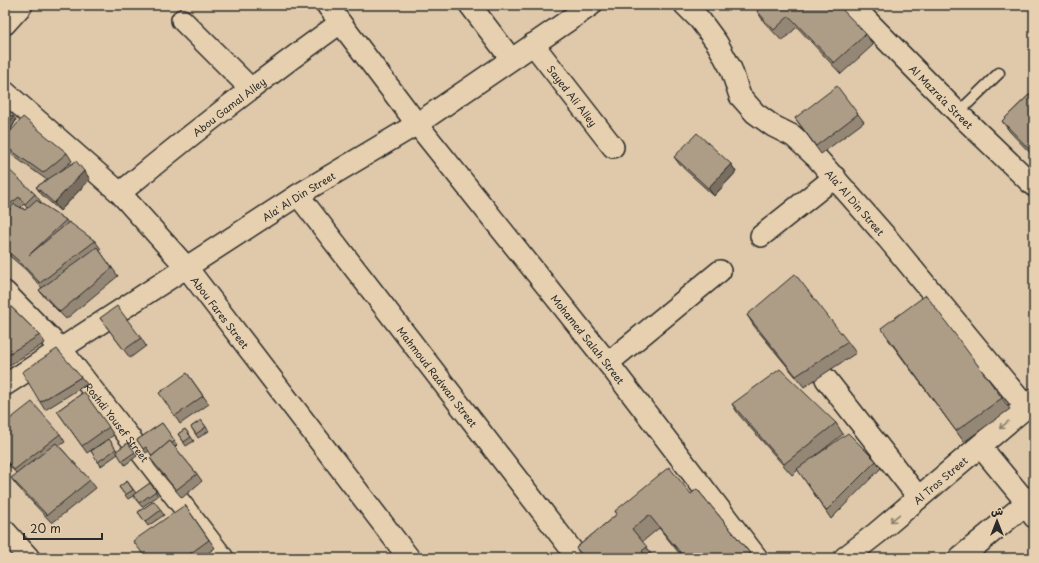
<svg xmlns="http://www.w3.org/2000/svg" width="1039" height="563" font-family="'Playpen Sans','Playpen Sans Arabic',sans-serif">
<style>
.lines{fill:none;stroke-linecap:round;stroke-linejoin:round}
.service-casing{stroke:#2b2b2b;stroke-width:13}
.minor-casing{stroke:#2b2b2b;stroke-width:24}
.tertiary-casing{stroke:#2b2b2b;stroke-width:25}
.service{stroke:#e6d0af;stroke-width:10}
.minor{stroke:#e6d0af;stroke-width:21}
.tertiary{stroke:#e6d0af;stroke-width:22}
.wall{fill:#958774;stroke:#2b2b2b;fill-rule:evenodd}
.shaded-wall{fill:#796e5e;stroke:#2b2b2b}
.building{fill:#ad9d87;stroke:#2b2b2b}
.oneway{stroke:#887e6d}
.labels{text-anchor:middle;dominant-baseline:central;stroke-width:3.5;stroke-linejoin:round;paint-order:stroke}
.street-label{font-size:10px;fill:#2b2b2b;stroke:#e6d0af}
</style>
<rect width="100%" height="100%" fill="#dfc9aa"/>
<filter id="ink" filterUnits="userSpaceOnUse"><feTurbulence type="fractalNoise" baseFrequency=".025" numOctaves="2"/><feDisplacementMap in="SourceGraphic" scale="8" xChannelSelector="R" yChannelSelector="G"/><feConvolveMatrix kernelMatrix="1 2 1 2 8 2 1 2 1" color-interpolation-filters="sRGB"/></filter>
<g filter="url(#ink)">
<g class="lines">
<g class="service-casing">
<polyline id="service" points="958,113 999,73"/>
</g>
<g class="minor-casing">
<g id="minor">
<path id="s1" d="M327 5 417 124 608 363 757 558"/>
<polyline points="470,5 511,59"/>
<path id="s2" d="M685 5 700 20 717 43 731 69 740 96 755 113 773 126 793 136 817 158 888 239 1026 407"/>
<path id="s3" d="M852 5 958 113 1034 186"/>
<polyline points="182,20 250,88"/>
<polyline points="5,24 22,5"/>
<path id="s4" d="M533 44 613 147"/>
<path id="s5" d="M5 92 120 193 187 268 409 558"/>
<path id="s6" d="M120 193C192 133 265 77 340 23"/>
<path id="s7" d="M298 195 578 558"/>
<polyline points="761,236 835,177"/>
<path id="s8" d="M5 292 61 349 223 558"/>
<polyline points="608,363 720,271"/>
<polyline points="826,379 919,498"/>
<path id="s9" d="M5 385 298 195 417 124 591 5"/>
<polyline points="980,446 1027,503 1034,517"/>
<polyline points="5,531 29,558"/>
</g>
</g>
<g class="tertiary-casing">
<g id="tertiary">
<path id="s10" d="M845 558 877 533 1034 400"/>
<polyline points="960,558 1034,497"/>
</g>
</g>
<use href="#service" class="service"/>
<use href="#minor" class="minor"/>
<use href="#tertiary" class="tertiary"/>
</g>
<g class="wall">
<polygon points="763,5 866,34 873,45 841,74 797,27 782,41 764,22 757,11"/>
<polygon points="1034,90 1034,157 1010,132 1002,121"/>
<polygon points="5,114 16,120 9,133 67,153 72,161 59,172 84,171 90,179 60,211 42,195 36,187 47,180 5,150"/>
<polygon points="858,114 864,122 821,154 795,118"/>
<polygon points="674,157 731,164 736,172 714,196 680,165"/>
<path d="M5 168 35 194 41 202 40 203 66 220 68 223 95 241 101 249 99 250 118 276 66 319 45 298 39 290 42 288 26 270 5 252ZM24 204 27 208 25 210 21 207Z"/>
<polygon points="5,301 40,335 45,343 5,368"/>
<polygon points="747,315 848,342 856,353 804,387 754,326"/>
<polygon points="100,318 141,338 146,346 130,358"/>
<polygon points="888,339 1002,398 1010,409 964,442"/>
<polygon points="187,373 209,404 180,424 175,416"/>
<polygon points="81,377 87,384 45,410 40,402"/>
<polygon points="84,392 114,435 87,453 57,411"/>
<polygon points="732,404 836,423 843,434 814,457 876,461 881,468 831,519 798,470 792,475 739,415"/>
<polygon points="201,420 209,431 198,438 191,427"/>
<polygon points="5,423 60,434 65,442 59,446 90,480 96,488 52,523 17,486 11,478 17,474 5,461"/>
<polygon points="162,423 177,445 175,447 197,474 202,481 182,498 155,466 150,458 152,456 149,451 146,453 137,440"/>
<polygon points="185,429 194,441 186,446 178,434"/>
<polygon points="109,439 117,451 128,443 137,456 125,465 118,454 101,466 91,451"/>
<polygon points="127,481 136,493 150,483 158,496 142,507 133,496 128,499 119,487"/>
<polygon points="697,489 754,558 683,558 659,528 642,542 654,558 583,558 576,548 617,514 615,511 691,494"/>
<polygon points="154,501 164,515 148,526 138,512"/>
<polygon points="185,505 215,548 201,558 145,558"/>
</g>
<g class="shaded-wall">
<polygon points="13,116 16,120 5,140 5,131"/>
<polygon points="731,164 736,172 714,196 708,188"/>
<polygon points="84,171 90,179 60,211 54,203"/>
</g>
<g class="building">
<polygon points="763,5 838,5 866,34 834,63 789,16 774,30 757,11"/>
<polygon points="837,86 858,114 816,146 795,118"/>
<polygon points="1034,90 1034,154 1002,121"/>
<polygon points="5,114 13,116 5,131"/>
<polygon points="23,117 67,153 43,173 5,146 5,138"/>
<polygon points="697,133 731,164 708,188 674,157"/>
<polygon points="76,161 84,171 54,203 36,187"/>
<polygon points="6,167 35,194 25,204 19,197 5,208 5,168"/>
<polygon points="36,200 66,220 29,255 69,222 95,241 40,283 20,262 5,249 5,215 14,204 25,210"/>
<polygon points="97,247 112,268 60,312 39,290"/>
<polygon points="795,274 848,342 796,376 747,315"/>
<polygon points="926,295 1002,398 956,431 881,328"/>
<polygon points="5,301 40,335 5,356"/>
<polygon points="117,306 141,338 124,350 100,318"/>
<polygon points="57,349 81,377 40,402 22,372"/>
<polygon points="780,369 836,423 784,464 732,404"/>
<polygon points="187,373 203,396 175,416 159,393"/>
<polygon points="84,392 109,427 82,446 57,411"/>
<polygon points="32,402 60,434 14,470 5,459 5,423"/>
<polygon points="201,420 206,427 196,434 191,427"/>
<polygon points="162,423 175,441 172,443 170,441 152,456 146,447 143,449 137,440"/>
<polygon points="185,429 191,437 184,442 178,434"/>
<polygon points="848,433 876,461 826,511 797,469"/>
<polygon points="109,439 116,449 98,462 91,451"/>
<polygon points="170,441 197,474 176,490 150,458"/>
<polygon points="56,443 90,480 47,515 11,478"/>
<polygon points="128,443 135,452 122,461 116,451"/>
<polygon points="669,467 691,494 697,489 753,557 751,558 685,558 649,515 632,529 647,547 642,551 647,558 585,558 576,548 617,514 615,511"/>
<polygon points="127,481 133,490 125,495 119,487"/>
<polygon points="150,483 156,491 139,503 133,495"/>
<polygon points="154,501 161,510 145,522 138,512"/>
<polygon points="185,505 209,540 184,558 146,558 133,541"/>
</g>
<defs><path id="oneway-shaft" d="M-6 0H5M1.5-3L5.5 0L1.5 3" fill="none" stroke-width="1.6" stroke-linecap="round" stroke-linejoin="round"/></defs>
<g class="oneway">
<use href="#oneway-shaft" transform="translate(1004 425) rotate(140)"/>
<use href="#oneway-shaft" transform="translate(895 518) rotate(140)"/>
</g>
</g>
<g class="labels">
<g class="street-label">
<text stroke="none"><textPath href="#s4" startOffset="65">Sayed Ali Alley</textPath></text>
<text stroke="none"><textPath href="#s3" startOffset="128">Al Mazra'a Street</textPath></text>
<text stroke="none"><textPath href="#s6" startOffset="139">Abou Gamal Alley</textPath></text>
<text stroke="none"><textPath href="#s9" startOffset="349">Ala' Al Din Street</textPath></text>
<text stroke="none"><textPath href="#s2" startOffset="266">Ala' Al Din Street</textPath></text>
<text stroke="none"><textPath href="#s5" startOffset="309">Abou Fares Street</textPath></text>
<text stroke="none"><textPath href="#s1" startOffset="424">Mohamed Salah Street</textPath></text>
<text stroke="none"><textPath href="#s7" startOffset="229">Mahmoud Radwan Street</textPath></text>
<text stroke="none"><textPath href="#s8" startOffset="172">Roshdi Yousef Street</textPath></text>
<text stroke="none"><textPath href="#s10" startOffset="123">Al Tros Street</textPath></text>
</g>
</g>
<rect width="1039" height="563" fill="none" stroke="#e6d0af" stroke-width="20"/>
<rect x="10" y="10" width="1019" height="543" fill="none" stroke="#2b2b2b" stroke-width="1.5" filter="url(#ink)"/>
<g transform="translate(997 521)" stroke="#e6d0af" stroke-width="3" paint-order="stroke">
<path d="M0-3L7 15L0 10L-7 15Z" fill="#2b2b2b"/>
<text y="-6" font-size="11" font-weight="bold" text-anchor="middle" fill="#2b2b2b">ش</text>
</g>
<path d="M24 533v6h78v-6" fill="none" stroke="#2b2b2b" stroke-width="2"/>
<text x="30" y="533" font-size="12" fill="#2b2b2b" stroke="#e6d0af" stroke-width="3" paint-order="stroke">20 m</text>
</svg>
